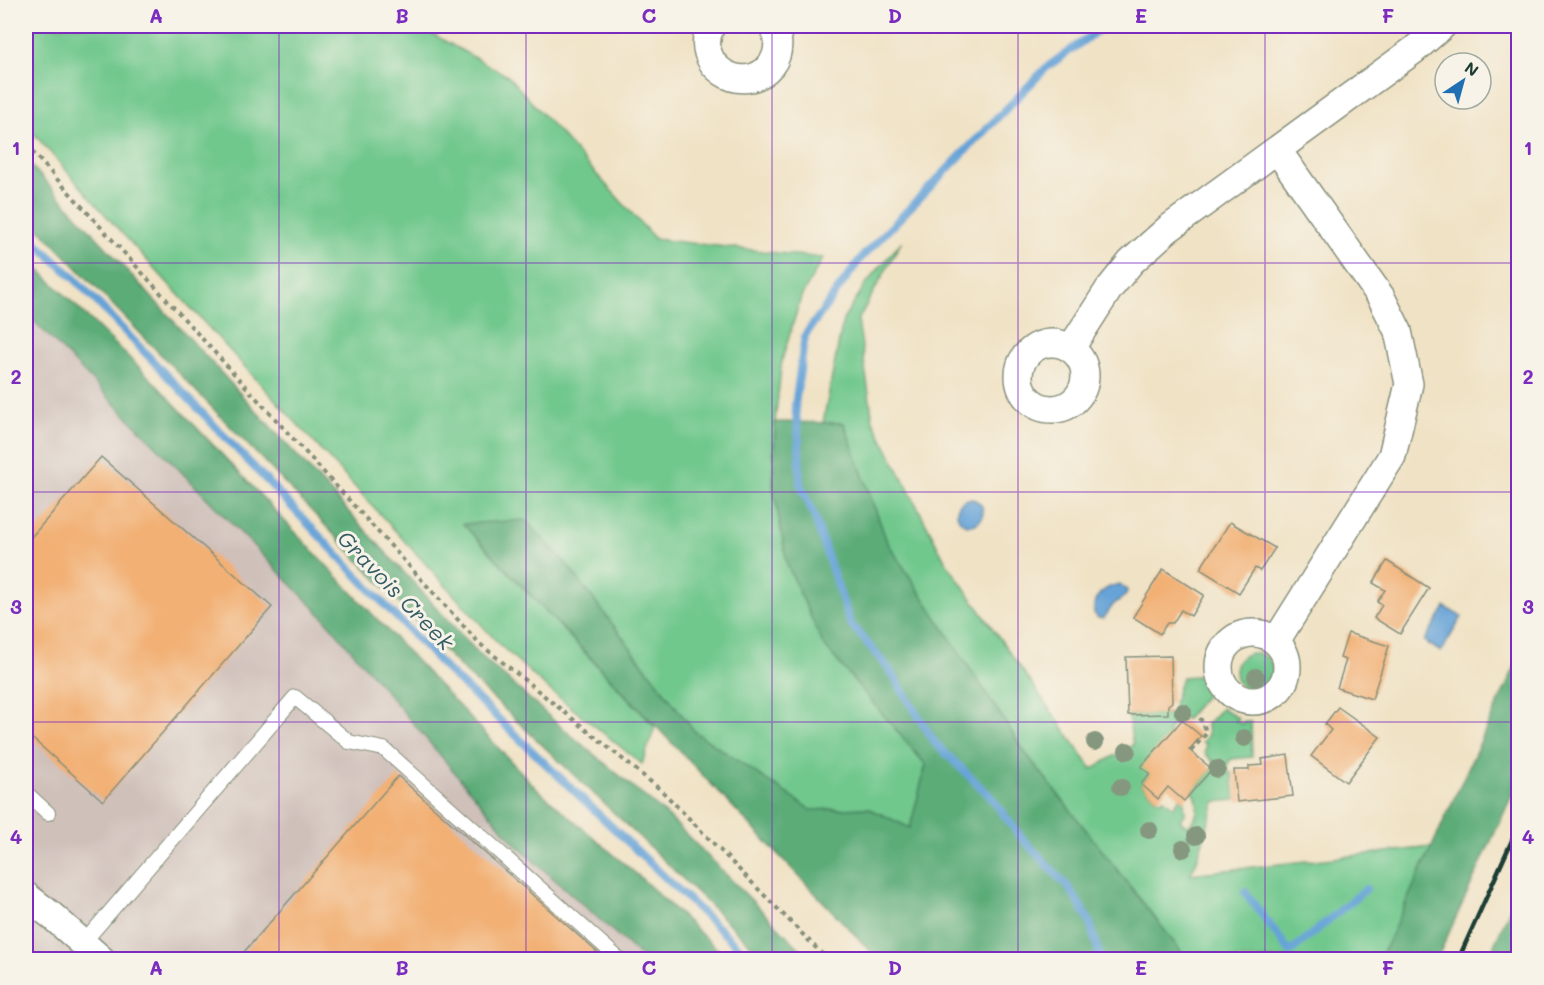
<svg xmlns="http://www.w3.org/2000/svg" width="1544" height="985" font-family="Mali,sans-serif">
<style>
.industrial{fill:#cfc0ba}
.green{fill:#71c88d;stroke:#488260;stroke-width:1.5}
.forest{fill:#5cac78;stroke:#3e7456;stroke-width:1.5}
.water{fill:#66a3d7;stroke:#427086;stroke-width:1.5}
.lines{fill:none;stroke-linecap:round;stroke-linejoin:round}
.stream{stroke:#66a3d7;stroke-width:8}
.building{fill:#f2b074}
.service-casing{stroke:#88907c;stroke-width:16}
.minor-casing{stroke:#88907c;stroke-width:30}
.path{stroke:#88907c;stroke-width:4;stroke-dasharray:4.5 4.5;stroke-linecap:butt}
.service{stroke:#fff;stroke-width:14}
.minor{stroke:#fff;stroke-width:27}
.rail{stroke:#1f3d34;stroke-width:4.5}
.tree{fill:#86977f}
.grid{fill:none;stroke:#7b2cbf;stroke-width:1.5;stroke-opacity:0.55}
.labels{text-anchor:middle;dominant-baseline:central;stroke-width:6;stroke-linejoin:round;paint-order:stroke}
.water-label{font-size:22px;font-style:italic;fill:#345c65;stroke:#f7f3e8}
.neatline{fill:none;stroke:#7b2cbf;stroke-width:2}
.grid-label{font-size:20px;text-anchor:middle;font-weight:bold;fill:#7b2cbf}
</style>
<rect width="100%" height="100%" fill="#f7f3e8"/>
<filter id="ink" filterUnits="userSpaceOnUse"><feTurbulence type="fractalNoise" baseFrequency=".0167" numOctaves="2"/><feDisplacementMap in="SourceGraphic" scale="12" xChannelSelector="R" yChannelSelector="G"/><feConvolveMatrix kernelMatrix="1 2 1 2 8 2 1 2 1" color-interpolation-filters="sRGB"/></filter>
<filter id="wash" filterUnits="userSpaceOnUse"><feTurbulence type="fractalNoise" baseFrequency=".008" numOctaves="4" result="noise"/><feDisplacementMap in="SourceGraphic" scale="24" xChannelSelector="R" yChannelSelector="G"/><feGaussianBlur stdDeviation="1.35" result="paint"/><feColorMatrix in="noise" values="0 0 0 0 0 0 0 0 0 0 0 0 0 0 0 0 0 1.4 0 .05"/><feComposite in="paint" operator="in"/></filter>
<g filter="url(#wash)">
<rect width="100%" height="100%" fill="#f0e2c5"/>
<polygon class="industrial" points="26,313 324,618 517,846 644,959 26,959"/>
<g class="green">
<polygon points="26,26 170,26 176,33 188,30 188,26 418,26 508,76 655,239 823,258 801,297 782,360 775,422 773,485 787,564 823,644 926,765 910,828 868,808 811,810 695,732 565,562 464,525 655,727 642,764 547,688 500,645 110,220 26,125"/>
<path d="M902 241 858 320 873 421 946 562 1092 769 1133 745 1128 715 1168 714 1173 715 1174 702 1182 677 1196 676 1207 679 1210 691 1186 719 1179 716 1168 731 1170 734 1150 774 1141 784 1160 801 1163 798 1173 807 1180 798 1184 801 1185 814 1180 821C1194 835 1203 806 1193 791L1210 770 1220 773 1222 769 1220 764 1211 760 1205 753 1206 744 1202 742 1208 735 1207 724 1222 708 1238 718 1236 721 1242 724 1244 721 1251 722 1252 757 1232 759C1227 762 1227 768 1229 773H1232L1235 800 1215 802 1196 863 1190 874 1432 847 1380 959H1187L1024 751 887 542 844 423H823L843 320 865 285Z"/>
<circle cx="1254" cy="672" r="19"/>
</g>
<g class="forest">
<polygon points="26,160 479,654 559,725 669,817 810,959 765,959 653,850 462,669 280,478 26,215"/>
<polygon points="26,257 152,380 536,788 641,878 728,959 644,959 517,846 324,618 26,313"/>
<polygon points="775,422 844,423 887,542 1024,751 1187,959 878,959 463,524 525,520 565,562 695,732 811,810 868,808 910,828 926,765 823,644 787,564 773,485"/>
<polygon points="1518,660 1518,782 1437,959 1380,959"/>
<polygon points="1518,890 1518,959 1488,959"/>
</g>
<g class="water">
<circle cx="970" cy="512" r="13"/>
<path d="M1120 584 1127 590 1126 595 1113 605 1104 618H1098L1094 613C1092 596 1104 587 1120 584Z"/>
<polygon points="1445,607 1462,617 1441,652 1424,641"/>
</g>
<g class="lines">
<g class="stream">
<polyline points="26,234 73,277 446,669 752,960"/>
<polyline points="1245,892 1290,952 1366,889"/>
<polyline points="1101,960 1089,920 1070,889 1020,836 990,796 935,743 889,669 850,623 813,513 800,484 799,442 795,405 805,335 861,258 1047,67 1104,26"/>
</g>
</g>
<g id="blocks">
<g class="building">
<polygon points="101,457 272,607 103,801 26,733 26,543"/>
<polygon points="1230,522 1275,548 1260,571 1255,568 1239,593 1200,569"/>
<polygon points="1387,561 1429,588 1400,634 1374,618 1382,605 1377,602 1385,590 1373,583"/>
<polygon points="1163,569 1204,595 1191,616 1181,610 1173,623 1167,623 1160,634 1133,617"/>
<polygon points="1348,633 1389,646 1372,699 1337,688 1346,660 1340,658"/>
<polygon points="1171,656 1172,702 1168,705 1168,714 1128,715 1126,657"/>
<polygon points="1338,707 1380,737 1346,782 1311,756 1331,730 1325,724"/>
<polygon points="1182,720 1201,736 1189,750 1212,769 1184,801 1168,787 1158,799 1141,784 1150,774 1141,767"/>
<polygon points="1288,755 1293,796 1237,802 1234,770 1249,770 1249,766 1263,765 1262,759"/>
<polygon points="398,776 606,960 237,960"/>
</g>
</g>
</g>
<g filter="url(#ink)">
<use href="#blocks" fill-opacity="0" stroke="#88907c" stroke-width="1.5"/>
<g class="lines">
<g class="service-casing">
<g id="service">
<polyline points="26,793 48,813"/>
<polyline points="84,942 295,697 349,742 384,749 620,960"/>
</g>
</g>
<g class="minor-casing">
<g id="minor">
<path d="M711 26C691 64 743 99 771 65 780 53 779 39 774 26"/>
<circle cx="1052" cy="376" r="33"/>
<polyline points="1071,348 1109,289 1131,262 1168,229 1414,50 1442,26"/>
<circle cx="1253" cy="667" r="34"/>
<polyline points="1276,641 1392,456 1409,384 1398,331 1381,297 1278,151"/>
<polyline points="26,896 51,915 102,960"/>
</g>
</g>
<g class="path">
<polyline points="26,145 480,644 661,790 828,960"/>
<polyline points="1191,751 1206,734 1204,725 1200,718"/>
</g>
<use href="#service" class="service"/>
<use href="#minor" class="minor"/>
<polyline class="rail" points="1458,960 1518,827"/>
</g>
<g class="tree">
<circle cx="1256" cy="677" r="9"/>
<circle cx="1183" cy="712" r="9"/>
<circle cx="1244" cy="738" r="9"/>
<circle cx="1095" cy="742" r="9"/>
<circle cx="1127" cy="751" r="9"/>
<circle cx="1217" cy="769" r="9"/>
<circle cx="1121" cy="787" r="9"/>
<circle cx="1149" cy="830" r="9"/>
<circle cx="1196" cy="836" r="9"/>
<circle cx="1183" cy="849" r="9"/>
</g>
</g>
<path class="grid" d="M279 26V960M526 26V960M772 26V960M1018 26V960M1265 26V960M26 263H1518M26 492H1518M26 722H1518"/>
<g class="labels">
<g class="water-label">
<text transform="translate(396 590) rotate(46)">Gravois Creek</text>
</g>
</g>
<rect width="1544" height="985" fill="none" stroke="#f7f3e8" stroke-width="66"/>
<g transform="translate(1463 81) rotate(36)"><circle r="28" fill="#f7f3e8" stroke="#a1aaa0" stroke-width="1.5"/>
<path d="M0-4.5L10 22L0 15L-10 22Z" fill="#1f6fb2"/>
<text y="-9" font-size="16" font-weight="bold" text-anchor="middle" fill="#1f3d34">N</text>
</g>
<rect x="33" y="33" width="1478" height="919" class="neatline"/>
<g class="grid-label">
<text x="156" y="23">A</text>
<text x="402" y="23">B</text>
<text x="649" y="23">C</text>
<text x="895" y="23">D</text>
<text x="1141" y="23">E</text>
<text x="1388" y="23">F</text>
<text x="16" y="155">1</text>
<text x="1528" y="155">1</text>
<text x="16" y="384">2</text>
<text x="1528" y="384">2</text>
<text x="16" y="614">3</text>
<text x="1528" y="614">3</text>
<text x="16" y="844">4</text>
<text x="1528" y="844">4</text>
<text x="156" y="975">A</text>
<text x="402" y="975">B</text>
<text x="649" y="975">C</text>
<text x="895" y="975">D</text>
<text x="1141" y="975">E</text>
<text x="1388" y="975">F</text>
</g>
</svg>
